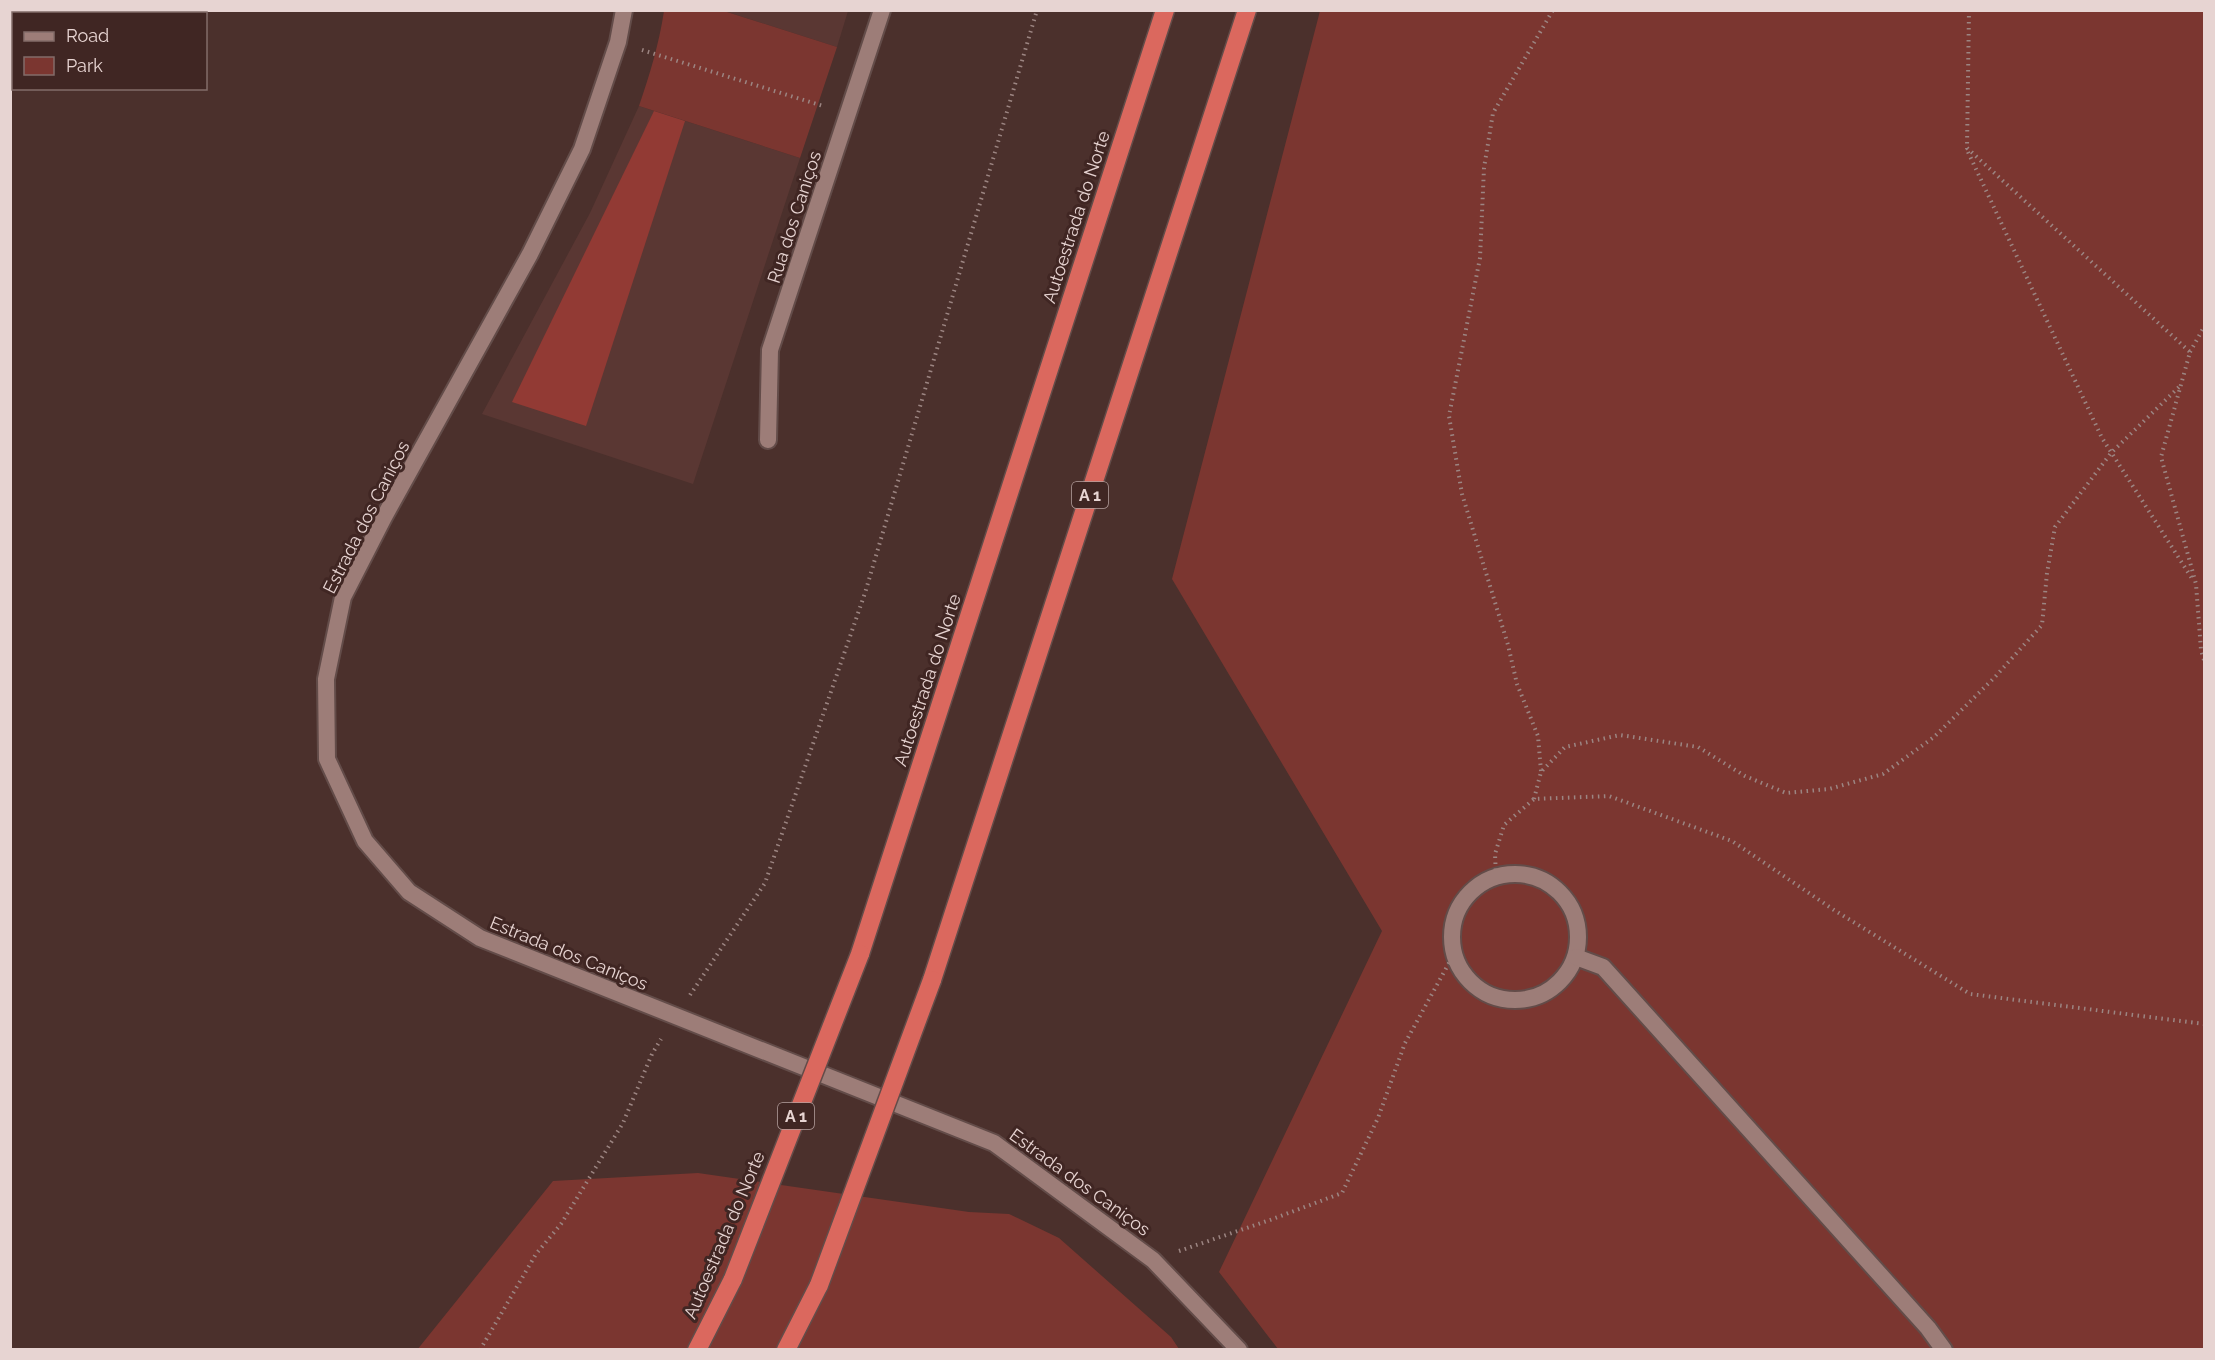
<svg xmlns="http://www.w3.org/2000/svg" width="2215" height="1360" font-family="Raleway,sans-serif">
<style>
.built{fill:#5a3733}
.green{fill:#7b3630}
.building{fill:#923a34}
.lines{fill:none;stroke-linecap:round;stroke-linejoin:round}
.service-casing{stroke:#634c49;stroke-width:20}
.minor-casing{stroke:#634c49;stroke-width:20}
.tertiary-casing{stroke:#634c49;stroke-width:20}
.motorway-casing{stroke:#634c49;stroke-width:21}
.path{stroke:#9c8582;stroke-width:4;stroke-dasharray:1.5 4.5;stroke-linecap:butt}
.service{stroke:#9d7d78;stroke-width:16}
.minor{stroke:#9d7d78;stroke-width:16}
.tertiary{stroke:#9d7d78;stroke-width:16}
.motorway{stroke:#db685e;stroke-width:18}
.motorway-bridge-casing{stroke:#634c49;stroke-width:21;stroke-linecap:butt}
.motorway-bridge{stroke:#db685e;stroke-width:18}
.labels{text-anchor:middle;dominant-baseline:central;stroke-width:6;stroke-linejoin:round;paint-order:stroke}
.shield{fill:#402623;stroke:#b5a09e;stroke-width:1.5}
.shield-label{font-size:16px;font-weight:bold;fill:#e7d4d2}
.street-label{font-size:18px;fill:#e7d4d2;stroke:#402623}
</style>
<rect width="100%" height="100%" fill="#4b302c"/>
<g class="built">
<polygon points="724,11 848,11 837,47"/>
<polygon points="639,106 800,158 693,484 482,414 590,213"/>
</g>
<g class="green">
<path d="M664 11H724L837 47 800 158 639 106C650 74 659 44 664 11Z"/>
<polygon points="1320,11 2204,11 2204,1349 1278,1349 1219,1272 1382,931 1172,579"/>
<polygon points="698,1173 969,1212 1009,1214 1059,1238 1171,1337 1179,1349 417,1350 553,1181"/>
</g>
<polygon class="building" points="654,111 685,121 586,426 512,402"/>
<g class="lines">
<g class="service-casing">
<polyline id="service" points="768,440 770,350 882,10"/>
</g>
<g class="minor-casing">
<g id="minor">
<circle cx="1515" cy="937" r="63"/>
<polyline points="1576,957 1603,967 1928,1328 1944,1350"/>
</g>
</g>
<g class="tertiary-casing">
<polyline id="tertiary" points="624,10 618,42 582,149 530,254 384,517 343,597 326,679 327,759 365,841 409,892 480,938 994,1143 1153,1260 1239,1350"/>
</g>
<g class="motorway-casing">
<g id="motorway">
<polyline points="860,954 1165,10"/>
<polyline points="932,980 1247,10"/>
<polyline points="697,1350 733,1279"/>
<polyline points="786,1350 819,1285"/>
</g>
</g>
<g class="path">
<polyline points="1969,10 1967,148 2190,352 2161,457 2196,584 2201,650 2204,660"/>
<polyline points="642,50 823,106"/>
<polyline points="1968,152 2102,438 2193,580"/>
<polyline points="2190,352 2204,327"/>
<polyline points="1541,771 1538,736 1517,684 1508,645 1462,494 1449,416 1480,258 1484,168 1493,113 1553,10"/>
<polyline points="1534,799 1541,772 1565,747 1620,735 1698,747 1745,776 1786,793 1829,789 1883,774 1934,737 1994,678 2042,625 2047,573 2055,527 2111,453 2181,385"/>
<polyline points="1496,876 1495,854 1504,825 1534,799 1609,796 1732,841 1834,910 1970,994 2204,1024"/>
<polyline points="690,995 765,883 865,593 1037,10"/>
<polyline points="1179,1251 1270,1220 1342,1193 1378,1118 1405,1043 1454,954"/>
<polyline points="480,1350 536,1254 561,1224 623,1123 652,1054 661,1039"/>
</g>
<use href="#service" class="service"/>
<use href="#minor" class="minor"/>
<use href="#tertiary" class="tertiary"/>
<use href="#motorway" class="motorway"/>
<g class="motorway-bridge-casing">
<g id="motorway-bridge">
<polyline points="733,1279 860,954"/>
<polyline points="819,1285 932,980"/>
</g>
</g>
<use href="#motorway-bridge" class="motorway-bridge"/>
</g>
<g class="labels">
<g class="shield">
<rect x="1072" y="482" width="36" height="26" rx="4.5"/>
<rect x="778" y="1103" width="36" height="26" rx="4.5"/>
</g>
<g class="shield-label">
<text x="1090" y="495">A 1</text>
<text x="796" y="1116">A 1</text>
</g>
<g class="street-label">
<text transform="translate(794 217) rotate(-72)">Rua dos Caniços</text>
<text transform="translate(1076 217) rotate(-72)">Autoestrada do Norte</text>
<text transform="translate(366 517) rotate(-63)">Estrada dos Caniços</text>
<text transform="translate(927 680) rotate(-72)">Autoestrada do Norte</text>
<text transform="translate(569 953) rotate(22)">Estrada dos Caniços</text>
<text transform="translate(1080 1182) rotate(36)">Estrada dos Caniços</text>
<text transform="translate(724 1235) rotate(-67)">Autoestrada do Norte</text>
</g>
</g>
<rect width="2215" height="1360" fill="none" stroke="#e7d4d2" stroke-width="24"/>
<rect x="12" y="12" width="195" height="78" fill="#402623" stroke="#836c69" stroke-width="1.5"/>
<rect x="24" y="32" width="30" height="9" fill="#9d7d78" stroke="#836c69" stroke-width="1.5"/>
<text x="66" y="42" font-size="18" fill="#e7d4d2">Road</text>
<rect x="24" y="57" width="30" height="18" fill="#7b3630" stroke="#836c69" stroke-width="1.5"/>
<text x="66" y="72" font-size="18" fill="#e7d4d2">Park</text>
</svg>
